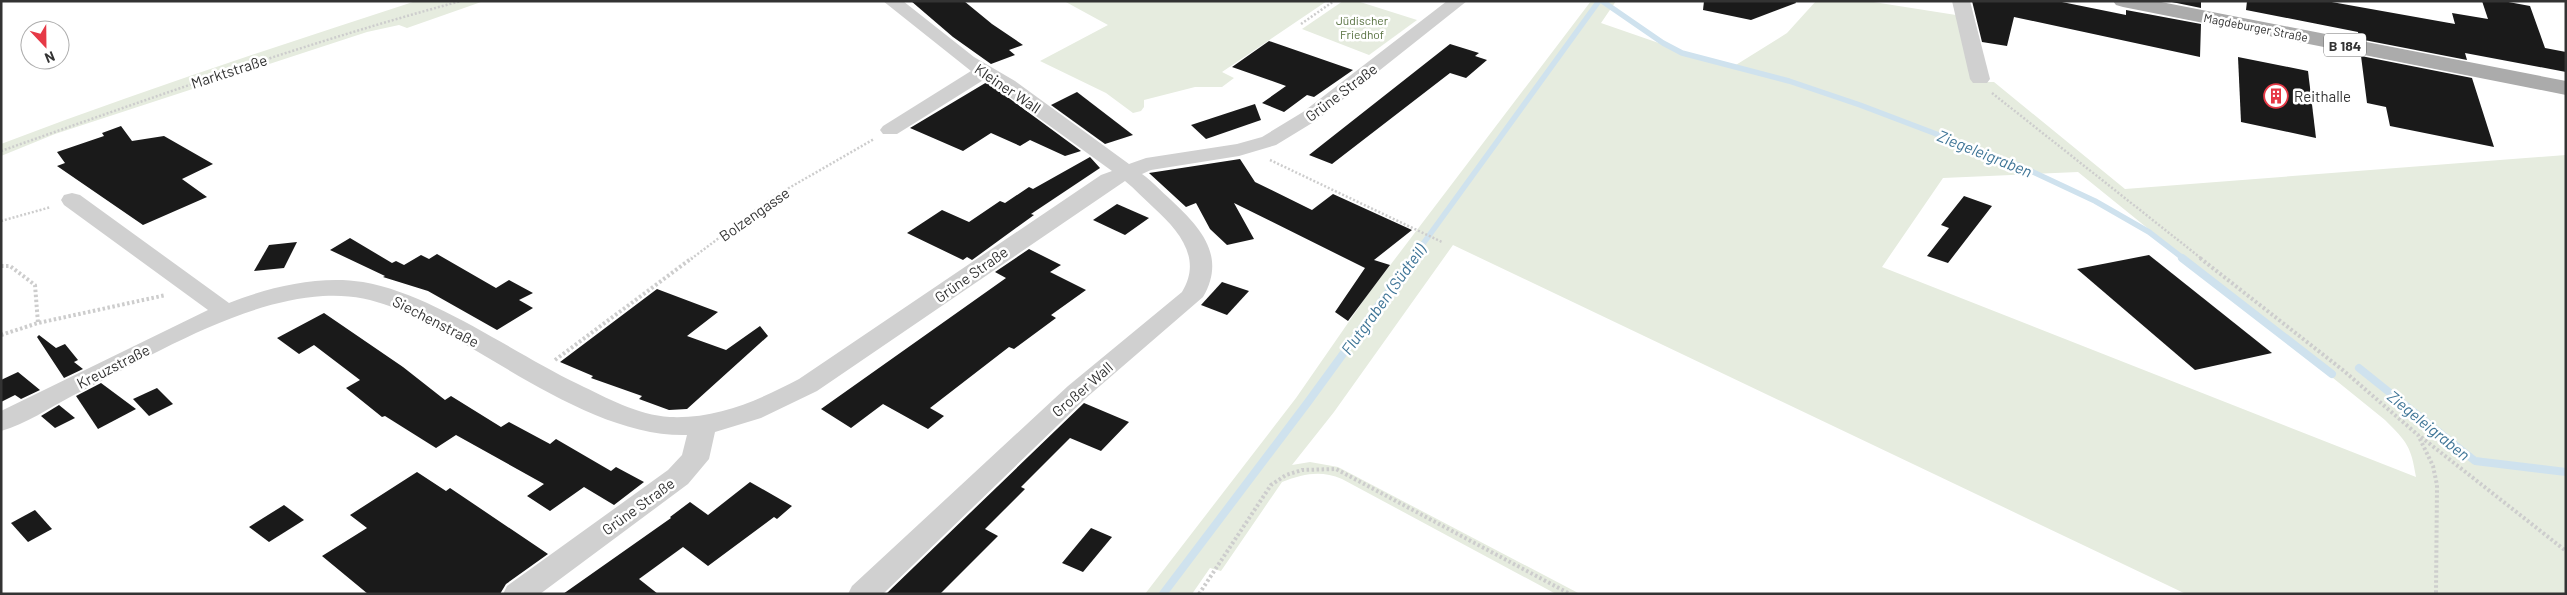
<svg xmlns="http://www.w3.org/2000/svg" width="2567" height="595" font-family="Barlow,sans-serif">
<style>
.green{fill:#e6ecdf;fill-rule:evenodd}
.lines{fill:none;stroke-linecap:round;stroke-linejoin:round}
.stream-far1{stroke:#cfe2ee;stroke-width:5.5}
.stream{stroke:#cfe2ee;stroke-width:8}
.building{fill:#1a1a1a}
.path-far1{stroke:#cdcdcd;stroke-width:2.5;stroke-dasharray:2 2;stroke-linecap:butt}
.path{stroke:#cdcdcd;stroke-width:4;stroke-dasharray:2.5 2.5;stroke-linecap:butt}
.minor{fill:#d0d0d0;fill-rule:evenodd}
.major{fill:#ababab;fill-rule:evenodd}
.labels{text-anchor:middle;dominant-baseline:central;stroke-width:5;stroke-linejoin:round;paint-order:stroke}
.far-park-label{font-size:12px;fill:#56703f;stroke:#fff}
.far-street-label{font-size:12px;fill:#333;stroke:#fff}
.shield{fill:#fff;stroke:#707070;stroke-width:1}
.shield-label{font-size:14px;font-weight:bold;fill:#333}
.street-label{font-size:15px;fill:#333;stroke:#fff}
.poi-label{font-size:15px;fill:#333;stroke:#fff;text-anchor:start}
.water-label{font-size:16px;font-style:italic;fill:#3f7597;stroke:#fff}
</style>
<rect width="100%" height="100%" fill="#fff"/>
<g class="green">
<path d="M416 1H484L407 28 399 25 367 32 55 134 1 156V144C138 92 277 46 416 1Z"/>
<polygon points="1064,1 1327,1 1222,72 1234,78 1222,87 1195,87 1144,100 1144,107 1141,111 1133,113 1106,93 1040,61 1108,25"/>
<polygon points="1343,1 1357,1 1417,20 1369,55 1302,29"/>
<path d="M1591 1H1616L1601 23 1731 68 1787 33 1816 1H1867L1956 15 1974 82H1994L2125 189 2566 155V594H2186L1453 245 1334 412 1292 465 1310 462 1338 467 1580 594H1556L1342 479C1320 470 1304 474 1282 482L1221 571 1210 568 1192 594H1145L1296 398 1366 297ZM2078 172 2385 420C2407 442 2411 446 2416 477L1882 267 1943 178Z"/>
</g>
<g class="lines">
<g class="stream-far1">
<polyline points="1602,1 1663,43 1682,53 1789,81 1860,105 2018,165 2095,201 2149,232 2184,259"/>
<polyline points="1412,259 1599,1"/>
</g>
<g class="stream">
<polyline points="2182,258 2332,374"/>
<polyline points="2359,368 2475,461 2566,472"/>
<polyline points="1163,594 1308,402 1413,258"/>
</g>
</g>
<g class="building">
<polygon points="911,1 964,1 992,24 1023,45 1009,50 1015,55 991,64 953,37"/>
<polygon points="1704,1 1795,1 1796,3 1751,20 1703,10"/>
<polygon points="1972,1 2057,1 2126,15 2126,10 2201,24 2200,57 2014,17 2007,46 1982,42"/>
<polygon points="2167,1 2201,1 2201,8"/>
<polygon points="2247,1 2326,1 2455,24 2452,13 2488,19 2482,1 2503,1 2530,6 2545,48 2566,52 2566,72 2465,53 2467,60 2359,39 2358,32 2246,10"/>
<polygon points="1269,41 1353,70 1314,97 1307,95 1284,112 1262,103 1286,86 1232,67"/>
<polygon points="1450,44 1479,53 1475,56 1487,60 1466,78 1450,73 1332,164 1309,155"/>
<polygon points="2361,56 2472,78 2494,147 2390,126 2386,107 2367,103"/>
<polygon points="2238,57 2308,71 2316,138 2241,122"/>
<polygon points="987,82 1081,151 1065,156 1030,140 1020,146 991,133 963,151 910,128"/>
<polygon points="1077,92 1133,135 1105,144 1051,105"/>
<polygon points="1255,104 1261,120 1206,139 1191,125"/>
<polygon points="121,126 132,141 164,136 213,164 182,179 207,197 143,225 57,166 65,163 57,152 104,136 102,133"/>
<polygon points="1090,157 1100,168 1031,214 1034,215 972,260 967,257 963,260 907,233 942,210 969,222 1000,201 1005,203 1029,187 1033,189"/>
<polygon points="1240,159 1255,182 1312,210 1333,194 1412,230 1374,260 1390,265 1348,321 1335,312 1365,268 1234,203 1254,239 1227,245 1210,229 1196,203 1186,207 1149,173"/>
<polygon points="1964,196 1992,206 1948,263 1927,256 1949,228 1941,225"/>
<polygon points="1117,204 1149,218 1125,235 1093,220"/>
<polygon points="350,238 392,263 396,261 404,265 421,255 429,259 437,254 496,288 509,280 533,293 519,300 533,308 497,330 428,291 383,277 385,276 330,250"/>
<polygon points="297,242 284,268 254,271 269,245"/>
<polygon points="1029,249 1061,265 1050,272 1086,290 1051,315 1056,318 1014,349 1009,347 930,408 944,416 928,429 883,404 851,428 821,409 1006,278 995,272"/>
<polygon points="2149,255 2272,353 2195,370 2077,269"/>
<polygon points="1222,282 1249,291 1227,315 1201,305"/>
<polygon points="657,289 718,312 687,336 726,350 760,326 768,336 687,409 669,410 639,399 642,396 591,378 593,376 560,362"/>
<polygon points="324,313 403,367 445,400 451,396 501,427 509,422 550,444 556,439 611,471 616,467 644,482 614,505 584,487 550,511 527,496 544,484 456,435 436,448 385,416 382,417 346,388 360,380 314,345 299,354 277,338"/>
<polygon points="39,335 56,348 65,344 78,360 74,362 83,369 64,378 37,337"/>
<polygon points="18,372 40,390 21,399 15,395 1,402 1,380"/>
<polygon points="101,383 136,409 98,429 76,396"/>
<polygon points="157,388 173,404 149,416 133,399"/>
<polygon points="1084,403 1129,422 1101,451 1070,438 1021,487 1025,489 985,529 998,536 940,594 886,594"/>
<polygon points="59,405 75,418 55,428 41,416"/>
<polygon points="417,472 446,491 450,488 548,554 506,584 500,594 368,594 322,556 367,528 350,515"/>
<polygon points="750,482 792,506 777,519 774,517 708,566 683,547 639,579 658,594 563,594 671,518 670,517 690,502 708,515"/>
<polygon points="284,505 304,520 269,542 249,527"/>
<polygon points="35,510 52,529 28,542 11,523"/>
<polygon points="1091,528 1112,537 1083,572 1062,563"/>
</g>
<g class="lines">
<g class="path-far1">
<polyline points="1301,24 1334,1"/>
<polyline points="1992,93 2202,259"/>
<path d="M1 151C153 97 305 43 461 1"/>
<polyline points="1270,160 1442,242"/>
<polyline points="1,221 51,207"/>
<polyline points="691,259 775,196 874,139"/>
</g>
<g class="path">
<polyline points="2200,258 2344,371 2418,435 2433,466 2437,485 2436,594"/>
<polyline points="1,266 10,266 35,285 38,323"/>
<polyline points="1,335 38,323 166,295"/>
<polyline points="555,360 692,258"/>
<polyline points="2421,437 2566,551"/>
<polyline points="1199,594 1271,485 1286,475 1302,470 1336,469 1570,594"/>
</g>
<g class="minor">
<path d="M883 1H903L974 57 1015 81 1129 164 1146 158 1237 144 1262 137 1303 112 1447 1H1467L1317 120 1276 145 1239 156 1151 170 1142 174C1152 181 1161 191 1171 200 1200 227 1227 256 1203 297L1086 398 883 594H848L852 586 1068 386 1182 292C1203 258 1178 230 1154 208 1144 199 1135 189 1125 181L817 391 761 418 715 432 709 459 688 484 540 594H503L507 586 668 470 682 455 687 435C604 437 515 371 443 332 403 310 370 293 323 296 239 301 146 359 72 396 49 408 26 424 1 431V411L208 310 64 205 61 200 64 195 72 193 80 195 229 303C269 287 319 275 363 282 433 294 513 353 578 384 607 398 637 415 670 417 717 419 759 400 799 379L1101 175 1112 171 985 79 897 134H883L880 130 883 126 971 71Z"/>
<polygon points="1952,1 1970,1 1990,79 1987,83 1973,83 1970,79"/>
</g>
<polygon class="major" points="2113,1 2156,1 2566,81 2566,95 2123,7 2116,5"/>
</g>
<defs>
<g id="building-ring" transform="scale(1.25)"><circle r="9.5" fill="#fff" stroke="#e63946" stroke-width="1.5"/><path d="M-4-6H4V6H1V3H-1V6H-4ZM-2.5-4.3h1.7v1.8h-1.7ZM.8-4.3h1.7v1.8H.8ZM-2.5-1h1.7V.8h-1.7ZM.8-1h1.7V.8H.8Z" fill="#e63946"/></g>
</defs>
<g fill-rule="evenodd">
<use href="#building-ring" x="2276" y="96"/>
</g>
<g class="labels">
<g class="far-park-label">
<text x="1362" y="20">Jüdischer<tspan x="1362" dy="14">Friedhof</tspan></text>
</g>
<g class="far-street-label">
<text transform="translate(2256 27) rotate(11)">Magdeburger Straße</text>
</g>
<rect class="shield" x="2324" y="33.5" width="42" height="23" rx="4"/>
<g class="shield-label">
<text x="2345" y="45">B 184</text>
</g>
<g class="street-label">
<text transform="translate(229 71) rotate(-18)">Marktstraße</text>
<text transform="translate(1008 88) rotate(34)">Kleiner Wall</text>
<text transform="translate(1341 92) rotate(-37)">Grüne Straße</text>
<text transform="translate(754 214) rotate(-35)">Bolzengasse</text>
<text transform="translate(971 274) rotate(-35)">Grüne Straße</text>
<text transform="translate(436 321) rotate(27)">Siechenstraße</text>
<text transform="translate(113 366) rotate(-27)">Kreuzstraße</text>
<text transform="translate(1082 389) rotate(-41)">Großer Wall</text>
<text transform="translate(638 506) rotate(-36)">Grüne Straße</text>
</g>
<g class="poi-label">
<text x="2294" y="96">Reithalle</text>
</g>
<g class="water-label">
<text transform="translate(1985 153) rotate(22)">Ziegeleigraben</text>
<text transform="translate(1383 299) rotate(-54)">Flutgraben (Südteil)</text>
<text transform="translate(2429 425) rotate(39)">Ziegeleigraben</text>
</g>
</g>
<rect width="2567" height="595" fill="none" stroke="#333333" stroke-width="5"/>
<g transform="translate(45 45) rotate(158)"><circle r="24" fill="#ffffff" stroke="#adadad"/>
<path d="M0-4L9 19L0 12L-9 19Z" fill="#e63946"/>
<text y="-8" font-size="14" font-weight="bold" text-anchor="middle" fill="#333333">N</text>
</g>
</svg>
